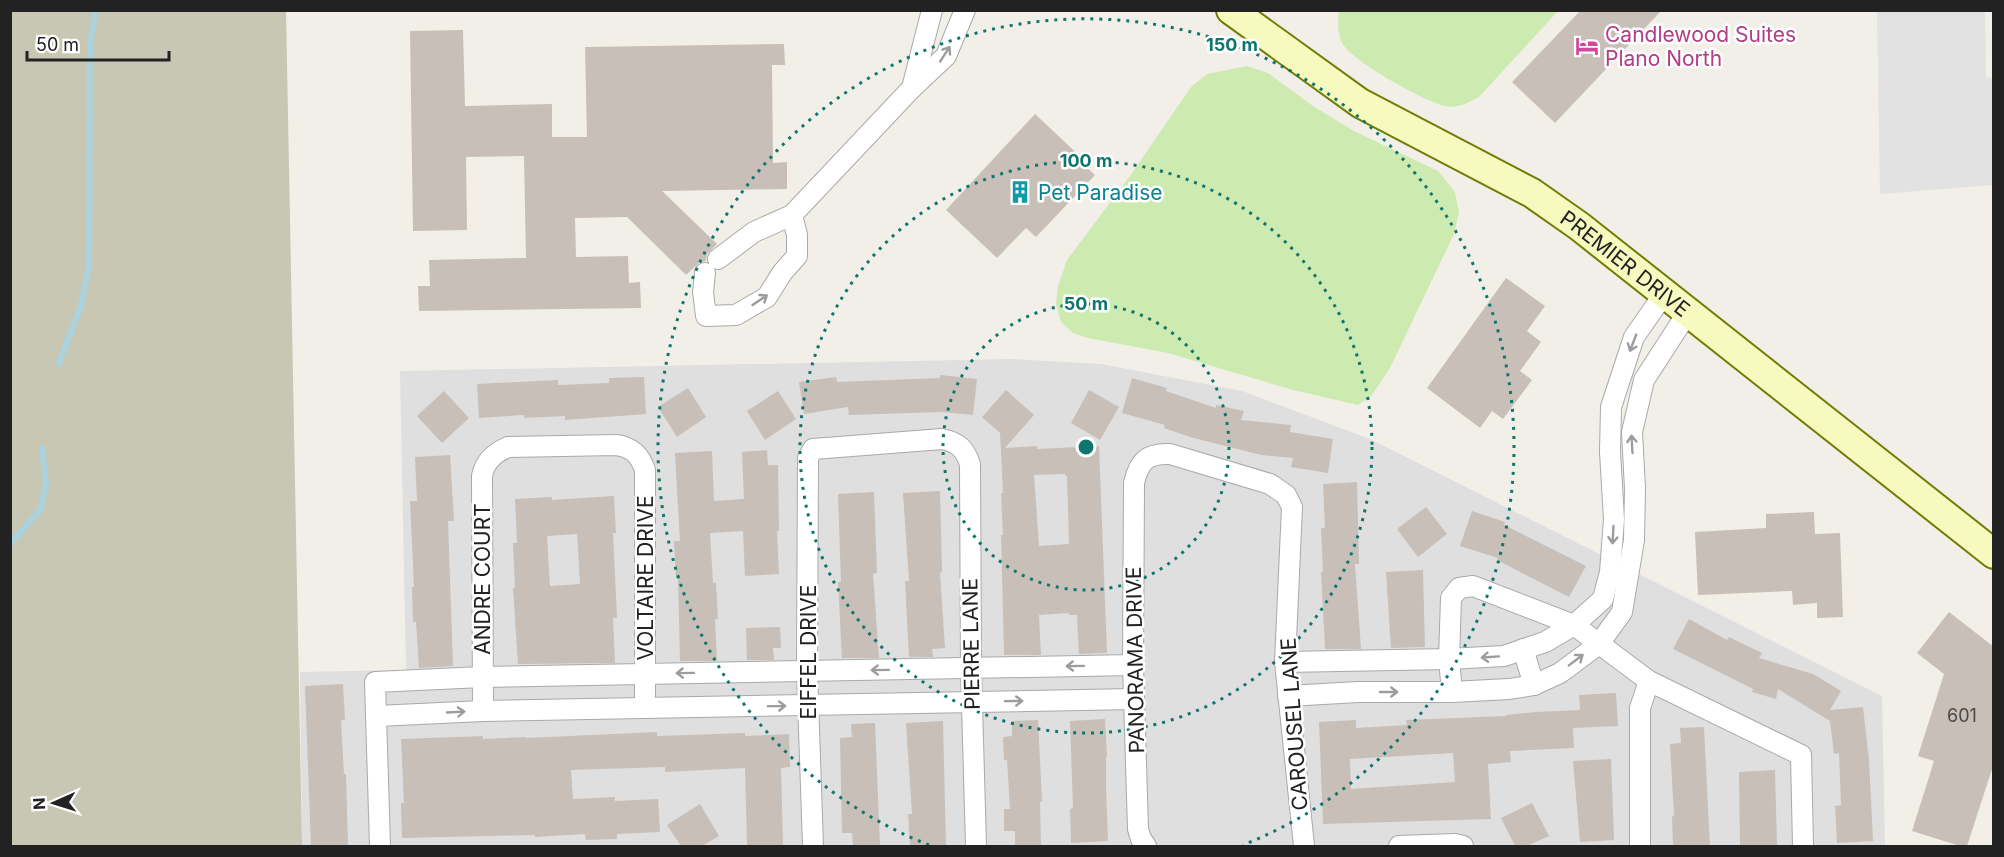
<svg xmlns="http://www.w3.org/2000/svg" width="2004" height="857" font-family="Inter,sans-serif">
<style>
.residential{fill:#e0dfdf}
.construction{fill:#c7c7b4}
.grass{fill:#cdebb0}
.parking{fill:#e2e2e2}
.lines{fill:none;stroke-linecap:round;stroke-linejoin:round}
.stream{stroke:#aad3df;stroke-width:6}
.building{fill:#c7bfb8;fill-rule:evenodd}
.street-casing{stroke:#a9a9a9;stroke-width:22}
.secondary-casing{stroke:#707d05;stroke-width:32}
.street{stroke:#fff;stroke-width:20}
.secondary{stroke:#f7fabf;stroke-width:28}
.oneway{stroke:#9c9c9c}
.ring{fill:none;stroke:#0f766e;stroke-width:3;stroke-dasharray:3 6}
.labels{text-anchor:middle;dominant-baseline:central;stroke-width:5;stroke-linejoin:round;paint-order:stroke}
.number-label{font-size:18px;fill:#4b4948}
.hotel-label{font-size:21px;fill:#b23c85;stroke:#fff;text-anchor:start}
.culture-label{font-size:21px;fill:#0d838f;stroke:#fff;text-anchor:start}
.street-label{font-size:21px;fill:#222;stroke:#fff}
.centre{fill:#0f766e;stroke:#fff;stroke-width:3}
.ring-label{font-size:18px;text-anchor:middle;font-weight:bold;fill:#0f766e;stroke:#fff;stroke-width:5;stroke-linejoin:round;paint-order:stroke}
</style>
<rect width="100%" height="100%" fill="#f2efe9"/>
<polygon class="residential" points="1011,359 1101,364 1242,391 1370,439 1882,696 1885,846 302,846 300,672 406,670 400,371"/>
<polygon class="construction" points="10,11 286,11 302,846 11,846"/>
<g class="grass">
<path d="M1339 11V10L1558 11 1480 96C1470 102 1458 109 1445 106 1423 101 1352 61 1342 43 1337 33 1338 21 1339 11Z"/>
<polygon points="1247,66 1268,73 1313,106 1354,131 1438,171 1455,192 1459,213 1454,234 1390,368 1372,395 1358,405 1293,390 1168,353 1088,338 1073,333 1061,322 1056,304 1058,286 1067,260 1130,176 1191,87 1207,74"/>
</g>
<polygon class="parking" points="1877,11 1985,11 1986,77 1994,78 1993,185 1880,194"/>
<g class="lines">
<g class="stream">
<polyline points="59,363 81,305 89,264 90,41 96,10"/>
<polyline points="10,544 40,510 46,485 42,448"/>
</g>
</g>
<g class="building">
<polygon points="1581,10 1662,10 1555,123 1512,82"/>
<polygon points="463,30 465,106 552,104 552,137 587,137 585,47 784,44 785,65 772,65 773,163 787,162 787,189 662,191 717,244 707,254 706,261 700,262 686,275 627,217 575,218 576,257 628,256 629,283 640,282 641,308 419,311 418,286 430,286 429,260 526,258 524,156 466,157 467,230 413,231 410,31"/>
<polygon points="1035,114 1085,161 1083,164 1095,175 1036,237 1026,228 997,258 946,210"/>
<polygon points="1506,278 1545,306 1527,331 1541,342 1520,371 1532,380 1503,419 1492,411 1480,428 1427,388"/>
<polygon points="940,375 977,379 973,415 943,412 849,415 848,407 804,414 799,382 836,377 837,382 940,378"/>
<polygon points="644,377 646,414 565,420 565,416 524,418 524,415 479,418 477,384 558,380 558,385 609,383 609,378"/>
<polygon points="1132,378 1167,388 1166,391 1216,408 1216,405 1244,411 1241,420 1291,425 1290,432 1333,439 1328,473 1291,467 1293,458 1261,455 1190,437 1164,428 1165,425 1122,413"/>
<polygon points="688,388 706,417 677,437 658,407"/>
<path d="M1006 390 1034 415 1005 448 1037 446V449L1099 446 1107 653 1079 654 1077 615H1069V613L1039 615 1041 655H1004L1001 535H1003L1001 493H1003L1000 433 982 417ZM1065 474V476H1067L1069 544 1039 546 1034 475Z"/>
<polygon points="1089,390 1119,407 1100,440 1071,423"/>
<polygon points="444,391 469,418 442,443 417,416"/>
<polygon points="778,391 796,419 765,440 747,411"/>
<polygon points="767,450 768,465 778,465 779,531 777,531 779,574 745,576 743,531 710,533 713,583 716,583 718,619 715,619 717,661 680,661 678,578 676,578 674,541 680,541 675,453 712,451 714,501 744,499 742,452"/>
<polygon points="450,455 454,521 448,521 453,666 419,668 416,622 413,622 412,587 414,587 410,501 417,501 415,457"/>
<polygon points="1357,482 1359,564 1355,564 1361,649 1325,649 1321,572 1323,572 1321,528 1325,528 1323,484"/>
<polygon points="940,491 942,572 940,573 945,648 932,649 933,657 909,657 905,581 909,581 903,493"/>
<polygon points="874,492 877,573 873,574 879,658 842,658 838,582 841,582 838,494"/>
<path d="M614 496 616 533H613L617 618H613L615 663 518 664 513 588H515L513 543H517L515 499 552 497V500ZM577 534 580 584 550 586 547 536Z"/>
<polygon points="1426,507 1447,534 1418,557 1397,529"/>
<polygon points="1472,511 1505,522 1504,525 1586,566 1569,597 1497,560 1498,558 1460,546"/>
<polygon points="1814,512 1815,534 1840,533 1843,617 1817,618 1817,603 1793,605 1792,591 1698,595 1695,532 1766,528 1766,514"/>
<polygon points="1423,570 1425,647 1391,648 1386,572"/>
<polygon points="1949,612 1994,647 1994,763 1967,846 1960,846 1912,831 1934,761 1918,756 1944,674 1917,653"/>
<polygon points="1689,619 1727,640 1729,637 1762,653 1759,658 1813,674 1841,691 1830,710 1863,707 1869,760 1873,841 1837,843 1835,806 1841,805 1839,753 1834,754 1830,721 1778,689 1776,699 1752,692 1753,689 1673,649"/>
<polygon points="780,627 781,648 773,648 774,660 747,660 746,628"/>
<polygon points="343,684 345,720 341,720 344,774 346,774 348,846 311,846 305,686"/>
<path d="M1616 693 1618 726 1573 728 1574 748 1510 751 1511 762 1488 764 1491 819 1323 824 1319 722 1356 720V728L1407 725 1406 720 1506 716V715L1536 712 1580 710 1579 695ZM1453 753 1455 782 1351 789 1350 759Z"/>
<polygon points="1105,719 1107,757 1106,757 1106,788 1108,841 1071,843 1070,809 1073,808 1070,721"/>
<polygon points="1038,720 1042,801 1040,802 1041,845 1015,846 1015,831 1004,831 1004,809 1010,809 1007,760 1004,760 1003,737 1012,736 1012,721"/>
<polygon points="943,721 946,846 910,846 908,814 912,814 906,723"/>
<polygon points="875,723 880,846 853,846 852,833 842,833 840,738 852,737 851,724"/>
<polygon points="1704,727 1710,846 1673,846 1672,816 1674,816 1670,744 1681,743 1680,728"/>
<polygon points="657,732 657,736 745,733 745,736 789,734 790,767 781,768 783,846 747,846 745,768 665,772 665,767 571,770 573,799 615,797 615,801 658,799 660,832 617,834 617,839 586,840 585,834 535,837 535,835 402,838 401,803 404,803 401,739 483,736 483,739 526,737 526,738"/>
<polygon points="1611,759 1614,840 1580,842 1573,761"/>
<polygon points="1775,770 1777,846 1740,846 1739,772"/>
<polygon points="1532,803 1549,836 1527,846 1515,846 1501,818"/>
<polygon points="700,804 719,836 702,846 681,846 667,825"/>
</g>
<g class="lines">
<g class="street-casing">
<g id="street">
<polyline points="912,88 932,10"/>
<polyline points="718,259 754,232 792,215 912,88 946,56 965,10"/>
<polyline points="705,273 703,292 706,316 736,315 767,297 782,273 797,256 797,235 792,215"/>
<polyline points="1523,649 1534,685"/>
<polyline points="1285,662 1449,659 1504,656 1545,642 1574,625 1603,599 1610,572 1614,519 1610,452 1611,407 1634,337 1664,294"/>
<polyline points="1452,692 1449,659 1451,598 1459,588 1473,586 1574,625 1649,681 1801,755 1803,846"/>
<polyline points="1288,696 1358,692 1452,692 1509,689 1534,685 1560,673 1599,644 1622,612 1634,540 1635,489 1632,432 1644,380 1688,312"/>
<path d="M483 711 482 476C485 461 494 453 508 447L616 445C632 447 640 455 645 470V708"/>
<polyline points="377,716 483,711 1134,699"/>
<polyline points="380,846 375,682 482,677 1133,665"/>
<path d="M813 846 807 671 808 458 813 449 942 439C958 442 965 449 970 464L971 668 976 846"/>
<path d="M1146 846 1141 839 1138 829 1133 665 1134 483C1139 461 1147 453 1170 454L1270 484 1286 495 1292 507 1285 662 1304 846"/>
<polyline points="1399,846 1455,844 1463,846"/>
<polyline points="1640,846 1640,708 1649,681"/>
</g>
</g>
<g class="secondary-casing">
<g id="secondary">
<path id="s1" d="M1231 10 1360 103 1532 193 1579 226 1994 554"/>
</g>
</g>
<use href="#street" class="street"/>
<use href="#secondary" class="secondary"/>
</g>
<defs><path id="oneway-shaft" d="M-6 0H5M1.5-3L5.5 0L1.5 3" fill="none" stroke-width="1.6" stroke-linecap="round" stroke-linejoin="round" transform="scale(1.5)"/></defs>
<g class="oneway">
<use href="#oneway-shaft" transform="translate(945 54) rotate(-57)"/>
<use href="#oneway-shaft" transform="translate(760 300) rotate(-34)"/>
<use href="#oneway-shaft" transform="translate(1633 343) rotate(111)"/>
<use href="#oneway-shaft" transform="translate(1632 444) rotate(-93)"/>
<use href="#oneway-shaft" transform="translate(1613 535) rotate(93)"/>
<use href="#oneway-shaft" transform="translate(1490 657) rotate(176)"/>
<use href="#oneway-shaft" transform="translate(1576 660) rotate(-37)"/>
<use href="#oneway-shaft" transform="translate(1075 666) rotate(179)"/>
<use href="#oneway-shaft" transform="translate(880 670) rotate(179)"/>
<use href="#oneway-shaft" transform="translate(685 673) rotate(179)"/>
<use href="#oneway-shaft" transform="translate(1389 692)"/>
<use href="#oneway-shaft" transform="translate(1014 701) rotate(-1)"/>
<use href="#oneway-shaft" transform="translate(777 706) rotate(-1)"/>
<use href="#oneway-shaft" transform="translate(456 712) rotate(-3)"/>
</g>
<g class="ring">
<circle cx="1086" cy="447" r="143"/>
<circle cx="1086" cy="447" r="286"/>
<path d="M929 845A428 428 0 1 1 1243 845"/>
</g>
<defs>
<g id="hotel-bare" transform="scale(1.8)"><path d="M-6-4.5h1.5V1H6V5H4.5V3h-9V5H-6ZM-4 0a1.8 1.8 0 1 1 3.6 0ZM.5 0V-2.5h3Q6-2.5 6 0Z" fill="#d1479c" stroke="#fff" stroke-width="2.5" paint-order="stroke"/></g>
<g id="building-bare" transform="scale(1.8)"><path d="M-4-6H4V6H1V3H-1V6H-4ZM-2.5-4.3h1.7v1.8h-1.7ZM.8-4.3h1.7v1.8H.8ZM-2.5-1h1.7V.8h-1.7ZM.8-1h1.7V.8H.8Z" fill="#0f9aa8" stroke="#fff" stroke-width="2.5" paint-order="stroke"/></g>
</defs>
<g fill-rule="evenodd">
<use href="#hotel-bare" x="1587" y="46"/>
<use href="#building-bare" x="1020" y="192"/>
</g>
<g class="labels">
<g class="number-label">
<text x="1962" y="715">601</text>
</g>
<g class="hotel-label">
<text x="1605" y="34">Candlewood Suites<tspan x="1605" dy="24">Plano North</tspan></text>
</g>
<g class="culture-label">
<text x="1038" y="192">Pet Paradise</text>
</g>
<g class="street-label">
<text stroke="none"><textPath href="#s1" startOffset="470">PREMIER DRIVE</textPath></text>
<text transform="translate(645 578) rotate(-90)">VOLTAIRE DRIVE</text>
<text transform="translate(482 579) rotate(-90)">ANDRE COURT</text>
<text transform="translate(971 644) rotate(-91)">PIERRE LANE</text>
<text transform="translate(808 652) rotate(-90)">EIFFEL DRIVE</text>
<text transform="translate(1135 660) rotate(-91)">PANORAMA DRIVE</text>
<text transform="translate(1294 724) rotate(-94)">CAROUSEL LANE</text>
</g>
</g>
<circle cx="1086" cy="447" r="9" class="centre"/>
<g class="ring-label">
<text x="1232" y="51">150 m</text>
<text x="1086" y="167">100 m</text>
<text x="1086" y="310">50 m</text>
</g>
<rect width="2004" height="857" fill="none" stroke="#222222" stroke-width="24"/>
<g transform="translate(54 803) rotate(267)" stroke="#ffffff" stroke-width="4.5" paint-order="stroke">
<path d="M0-4.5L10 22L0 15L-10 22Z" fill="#222222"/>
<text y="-9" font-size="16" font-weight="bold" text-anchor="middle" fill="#222222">N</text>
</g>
<path d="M27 51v9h142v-9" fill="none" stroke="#222222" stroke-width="3"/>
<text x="36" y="51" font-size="18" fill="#222222" stroke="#ffffff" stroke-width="4.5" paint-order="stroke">50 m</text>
</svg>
